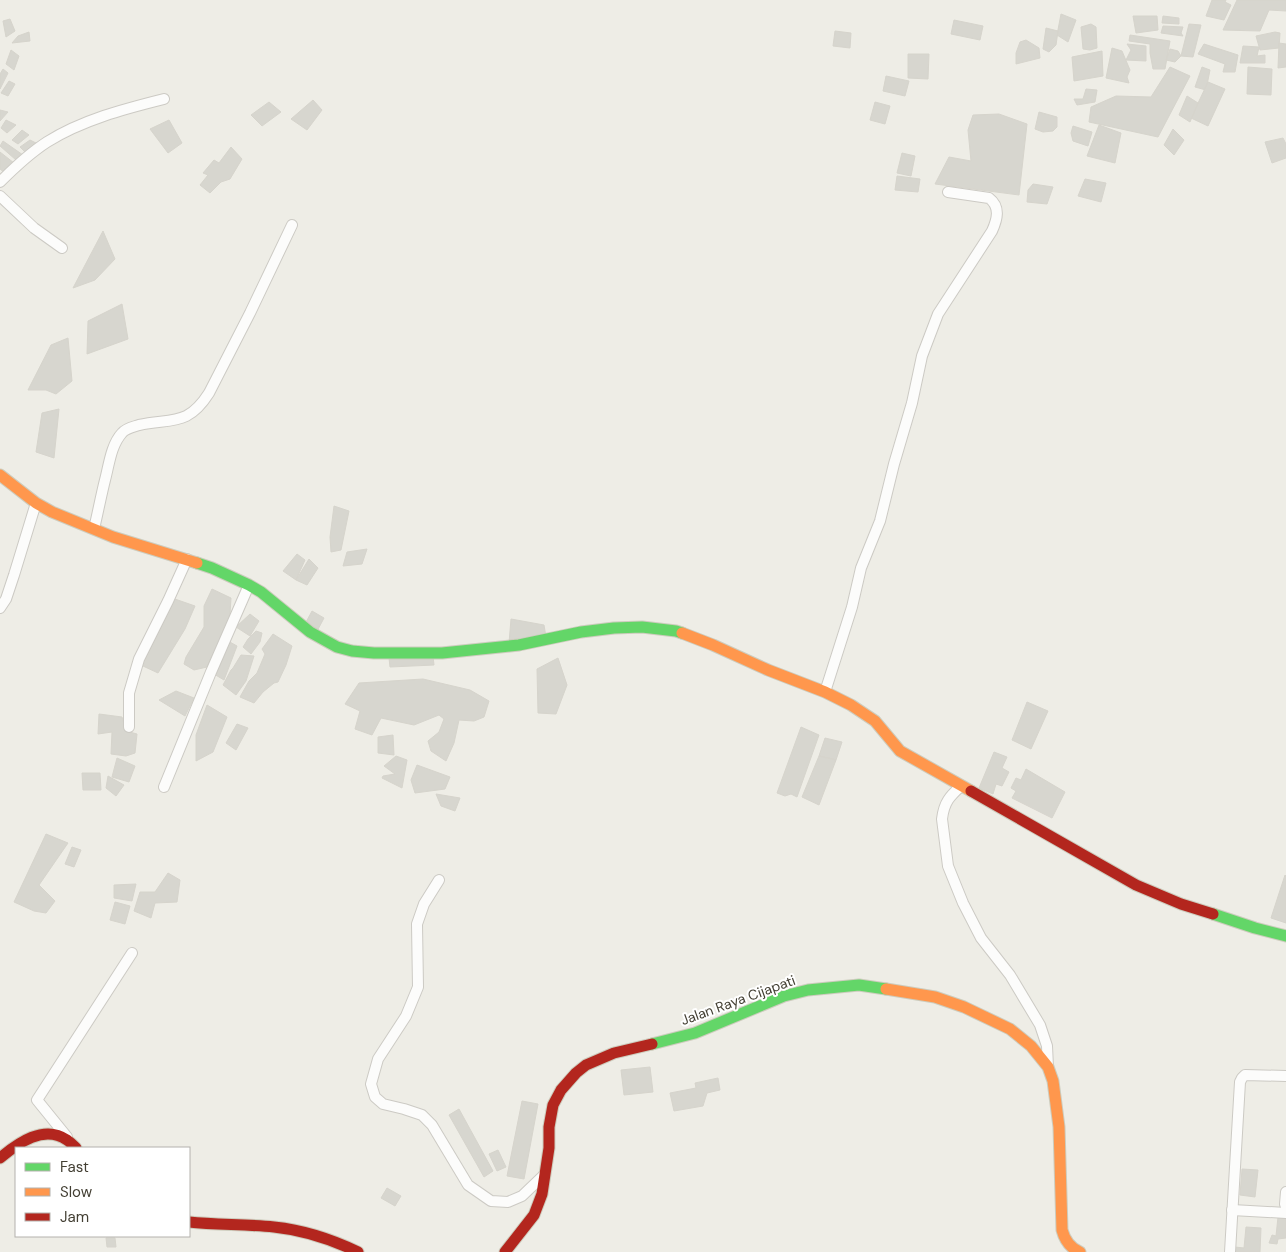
<svg xmlns="http://www.w3.org/2000/svg" width="1286" height="1252" font-family="'DM Sans',sans-serif">
<style>
.building{fill:#d7d6cf;stroke:#d6d4cc}
.lines{fill:none;stroke-linecap:round;stroke-linejoin:round}
.street-casing{stroke:#cccac4;stroke-width:12}
.fast-casing{stroke:#cdccbd;stroke-width:13}
.slow-casing{stroke:#cdccbd;stroke-width:13}
.jam-casing{stroke:#cdccbd;stroke-width:13}
.street{stroke:#fcfcfb;stroke-width:10}
.fast{stroke:#63d668;stroke-width:11}
.slow{stroke:#ff974d;stroke-width:11}
.jam{stroke:#b3261e;stroke-width:11}
.labels{text-anchor:middle;dominant-baseline:central;stroke-width:4;stroke-linejoin:round;paint-order:stroke}
.street-label{font-size:14px;fill:#433f33;stroke:#fff}
</style>
<rect width="100%" height="100%" fill="#eeede6"/>
<g class="building">
<polygon points="1212,0 1226,0 1225,2 1231,5 1224,20 1206,16"/>
<polygon points="1237,0 1286,0 1286,11 1269,10 1260,31 1223,30"/>
<polygon points="1061,14 1076,20 1068,42 1057,35"/>
<polygon points="1133,16 1157,16 1158,30 1136,33"/>
<polygon points="1163,16 1179,18 1179,24 1162,23"/>
<polygon points="10,19 15,31 6,37 3,21"/>
<polygon points="954,20 983,26 980,40 951,34"/>
<polygon points="1091,24 1096,27 1097,48 1090,50 1083,49 1081,27"/>
<polygon points="1189,24 1201,25 1193,57 1181,56"/>
<polygon points="1163,26 1183,27 1181,33 1183,36 1161,33"/>
<polygon points="1046,28 1058,31 1056,45 1049,52 1043,49"/>
<polygon points="835,31 851,33 850,48 833,46"/>
<polygon points="29,32 30,41 12,43 18,36"/>
<polygon points="1275,32 1280,33 1279,48 1260,50 1256,36"/>
<polygon points="1130,35 1170,41 1165,69 1153,69 1150,53 1150,44 1129,41"/>
<polygon points="1026,40 1039,48 1040,58 1016,64 1016,53 1020,42"/>
<polygon points="1279,43 1286,44 1286,67 1278,68"/>
<polygon points="1127,44 1146,46 1146,61 1126,60 1131,50"/>
<polygon points="1204,44 1238,55 1235,72 1223,72 1225,64 1198,54"/>
<polygon points="1243,46 1259,47 1257,56 1265,55 1265,63 1240,63"/>
<polygon points="1112,48 1122,51 1130,70 1127,77 1129,83 1106,78"/>
<polygon points="1170,49 1178,51 1181,56 1175,62 1166,60"/>
<polygon points="11,50 19,56 14,70 6,64"/>
<polygon points="1102,51 1103,76 1074,81 1072,57"/>
<polygon points="908,54 929,54 928,79 908,78"/>
<polygon points="1170,67 1190,76 1158,137 1089,122 1091,107 1116,96 1151,97"/>
<polygon points="1202,67 1210,70 1206,90 1195,87"/>
<polygon points="1248,67 1272,69 1271,95 1247,94"/>
<polygon points="3,69 8,73 0,89 0,74"/>
<polygon points="886,76 909,81 905,96 883,91"/>
<polygon points="9,81 15,84 8,96 1,93"/>
<polygon points="1208,82 1225,89 1208,126 1191,118"/>
<polygon points="1086,89 1097,90 1095,102 1077,105 1074,99 1083,99"/>
<polygon points="1187,96 1198,103 1190,122 1179,115"/>
<polygon points="313,100 322,110 307,130 291,119"/>
<polygon points="269,102 281,112 262,126 251,115"/>
<polygon points="875,102 890,106 885,124 870,120"/>
<polygon points="0,110 8,112 0,121"/>
<polygon points="1039,112 1057,117 1057,127 1053,131 1043,132 1035,129"/>
<polygon points="999,114 1027,124 1019,195 935,184 949,157 971,161 968,130 973,115"/>
<polygon points="6,120 16,125 7,133 1,128"/>
<polygon points="169,120 182,143 168,153 150,129"/>
<polygon points="1099,125 1121,133 1115,163 1087,156"/>
<polygon points="1073,126 1092,132 1088,146 1073,141 1071,133"/>
<polygon points="1173,129 1184,140 1174,155 1164,145"/>
<polygon points="22,130 29,135 18,144 12,140"/>
<polygon points="1283,138 1286,144 1286,158 1272,163 1265,142"/>
<polygon points="30,140 36,143 25,152 20,147"/>
<polygon points="3,141 23,155 16,160 0,146"/>
<polygon points="231,147 242,159 230,179 221,182 210,193 200,185 208,175 203,173 214,160 219,163"/>
<polygon points="0,152 14,163 5,173 0,169"/>
<polygon points="902,153 915,156 911,176 897,173"/>
<polygon points="897,176 920,179 918,192 895,190"/>
<polygon points="1085,179 1106,183 1101,202 1078,196"/>
<polygon points="1033,184 1053,187 1047,204 1027,202 1028,190"/>
<polygon points="103,231 115,259 95,280 73,288"/>
<polygon points="122,304 128,339 87,354 88,321"/>
<polygon points="68,338 72,381 56,394 46,390 28,390 51,345"/>
<polygon points="59,409 54,458 36,452 42,413"/>
<polygon points="334,506 349,511 341,550 331,552 330,537"/>
<polygon points="367,549 362,564 343,566 347,552"/>
<polygon points="297,554 305,560 296,580 283,571"/>
<polygon points="309,559 318,568 307,585 296,580"/>
<polygon points="212,589 231,598 229,630 212,656 207,667 194,670 184,664 186,657 204,627 204,606"/>
<polygon points="172,598 195,606 185,629 158,673 143,666 144,656"/>
<polygon points="312,611 324,618 316,633 305,624"/>
<polygon points="250,614 259,621 250,636 236,627"/>
<polygon points="511,619 544,625 546,637 509,643"/>
<polygon points="256,631 262,633 260,642 251,654 243,647 248,639"/>
<polygon points="273,634 292,646 286,665 278,682 274,683 263,692 254,703 240,697 249,681 257,673 265,654 262,649"/>
<polygon points="228,641 237,646 224,680 214,674"/>
<polygon points="241,655 254,656 246,681 236,695 223,685 231,670 233,668"/>
<polygon points="433,656 434,665 390,667 389,658"/>
<polygon points="558,658 567,685 556,714 538,713 537,669"/>
<polygon points="423,679 470,690 489,701 484,717 474,721 459,720 454,743 446,761 431,751 428,741 439,732 444,719 439,715 414,725 381,718 372,735 355,729 360,711 345,704 359,683"/>
<polygon points="176,691 194,698 185,716 159,700"/>
<polygon points="1027,702 1048,711 1031,749 1012,740"/>
<polygon points="207,705 227,717 213,752 196,761 196,735"/>
<polygon points="99,714 122,717 126,731 137,734 135,753 126,756 111,754 112,732 98,734"/>
<polygon points="237,724 248,728 236,750 226,743"/>
<polygon points="801,727 819,735 797,797 791,794 785,796 777,793"/>
<polygon points="393,735 394,755 378,753 378,737"/>
<polygon points="825,738 842,742 836,760 819,756"/>
<polygon points="994,752 1007,757 1002,768 1009,772 1002,786 996,784 993,794 979,788"/>
<polygon points="396,756 407,760 402,788 382,778 383,776 395,774 384,766"/>
<polygon points="819,756 836,760 819,805 802,797"/>
<polygon points="117,758 135,766 129,782 112,777"/>
<polygon points="417,765 450,777 445,789 415,793 411,780"/>
<polygon points="1026,769 1065,792 1052,818 1012,798 1016,791 1011,788 1016,778 1021,780"/>
<polygon points="82,773 100,773 101,790 83,790"/>
<polygon points="108,776 124,785 116,796 106,788"/>
<polygon points="436,794 460,798 455,811 441,806"/>
<polygon points="46,834 68,843 39,885 55,901 46,913 34,911 14,902"/>
<polygon points="72,847 81,850 74,867 65,864"/>
<polygon points="168,873 180,880 177,902 155,903 151,918 134,911 140,892 155,892"/>
<polygon points="1285,875 1286,876 1286,923 1271,918"/>
<polygon points="136,884 132,901 114,898 114,885"/>
<polygon points="115,902 130,906 125,924 110,920"/>
<polygon points="650,1067 653,1092 624,1095 621,1070"/>
<polygon points="718,1078 720,1090 707,1093 703,1106 674,1111 670,1093 696,1088 695,1083"/>
<polygon points="522,1101 538,1104 524,1179 507,1176"/>
<polygon points="459,1109 493,1171 484,1177 449,1115"/>
<polygon points="498,1150 506,1167 497,1171 489,1154"/>
<polygon points="1242,1169 1258,1170 1255,1197 1240,1195"/>
<polygon points="387,1188 401,1196 395,1206 381,1198"/>
<polygon points="1278,1217 1286,1219 1286,1238 1278,1239 1277,1244 1269,1243 1272,1235 1276,1236"/>
<polygon points="1246,1227 1261,1228 1260,1252 1234,1252 1235,1247 1244,1248"/>
<polygon points="106,1238 115,1238 116,1247 107,1247"/>
</g>
<g class="lines">
<g class="street-casing">
<g id="street">
<path d="M0 182C15 167 30 153 47 142 82 120 124 109 164 99"/>
<polyline points="0,196 34,228 62,248"/>
<path d="M94 529C98 512 101 496 105 480 109 465 111 445 122 433 126 428 133 427 139 425 173 418 188 426 209 393L250 313 292 225"/>
<polyline points="0,608 6,599 14,575 36,503"/>
<path d="M825 692 852 607 861 568 880 521 894 464 912 403 922 356 938 314 992 231C997 220 1001 207 989 198L948 192"/>
<polyline points="129,727 129,693 139,659 168,601 187,559"/>
<path d="M961 786C950 796 944 802 942 819L948 866 963 903 981 938 1010 975 1040 1025 1047 1046 1048 1067"/>
<polyline points="164,787 211,672 249,585"/>
<polyline points="439,880 424,904 417,924 418,987 406,1016 378,1059 371,1084 375,1097 383,1104 404,1109 422,1115 432,1125 468,1185 491,1201 508,1202 522,1196 545,1174"/>
<polyline points="67,1137 37,1100 132,953"/>
<polyline points="1286,1192 1285,1204 1286,1207"/>
<polyline points="1232,1210 1286,1213"/>
<polyline points="1230,1252 1240,1082 1242,1078 1245,1075 1286,1076"/>
</g>
</g>
<g class="fast-casing">
<g id="fast">
<polyline points="197,563 212,568 249,585 261,592 310,632 337,647 352,651 374,653 442,653 519,645 581,632 614,628 642,627 676,631 682,633"/>
<polyline points="1213,914 1255,928 1286,936"/>
<polyline points="652,1044 695,1033 784,996 808,990 859,985 886,989"/>
</g>
</g>
<g class="slow-casing">
<g id="slow">
<polyline points="0,475 36,503 52,512 113,537 197,563"/>
<polyline points="682,633 713,645 768,670 825,692 851,705 875,721 900,751 971,791"/>
<path d="M886 989 935 997 964 1007 1010 1029 1031 1046 1048 1067 1053 1081 1059 1127 1062 1230C1065 1241 1070 1248 1080 1252"/>
</g>
</g>
<g class="jam-casing">
<g id="jam">
<polyline points="971,791 1136,885 1181,904 1213,914"/>
<path d="M0 1158C18 1143 44 1124 67 1140 70 1142 73 1145 76 1148"/>
<path d="M189 1222C217 1225 245 1224 274 1227 303 1230 331 1239 358 1252"/>
<polyline points="505,1252 534,1215 542,1194 549,1148 549,1127 553,1105 561,1090 576,1073 586,1065 614,1053 652,1044"/>
</g>
</g>
<use href="#street" class="street"/>
<use href="#fast" class="fast"/>
<use href="#slow" class="slow"/>
<use href="#jam" class="jam"/>
</g>
<g class="labels">
<g class="street-label">
<text transform="translate(738 1000) rotate(-20)">Jalan Raya Cijapati</text>
</g>
</g>
<rect x="15" y="1147" width="175" height="90" fill="#ffffff" stroke="#b4b2ad"/>
<rect x="25" y="1163" width="25" height="8" fill="#63d668" stroke="#b4b2ad"/>
<text x="60" y="1172" font-size="15" fill="#433f33">Fast</text>
<rect x="25" y="1188" width="25" height="8" fill="#ff974d" stroke="#b4b2ad"/>
<text x="60" y="1197" font-size="15" fill="#433f33">Slow</text>
<rect x="25" y="1213" width="25" height="8" fill="#b3261e" stroke="#b4b2ad"/>
<text x="60" y="1222" font-size="15" fill="#433f33">Jam</text>
</svg>
